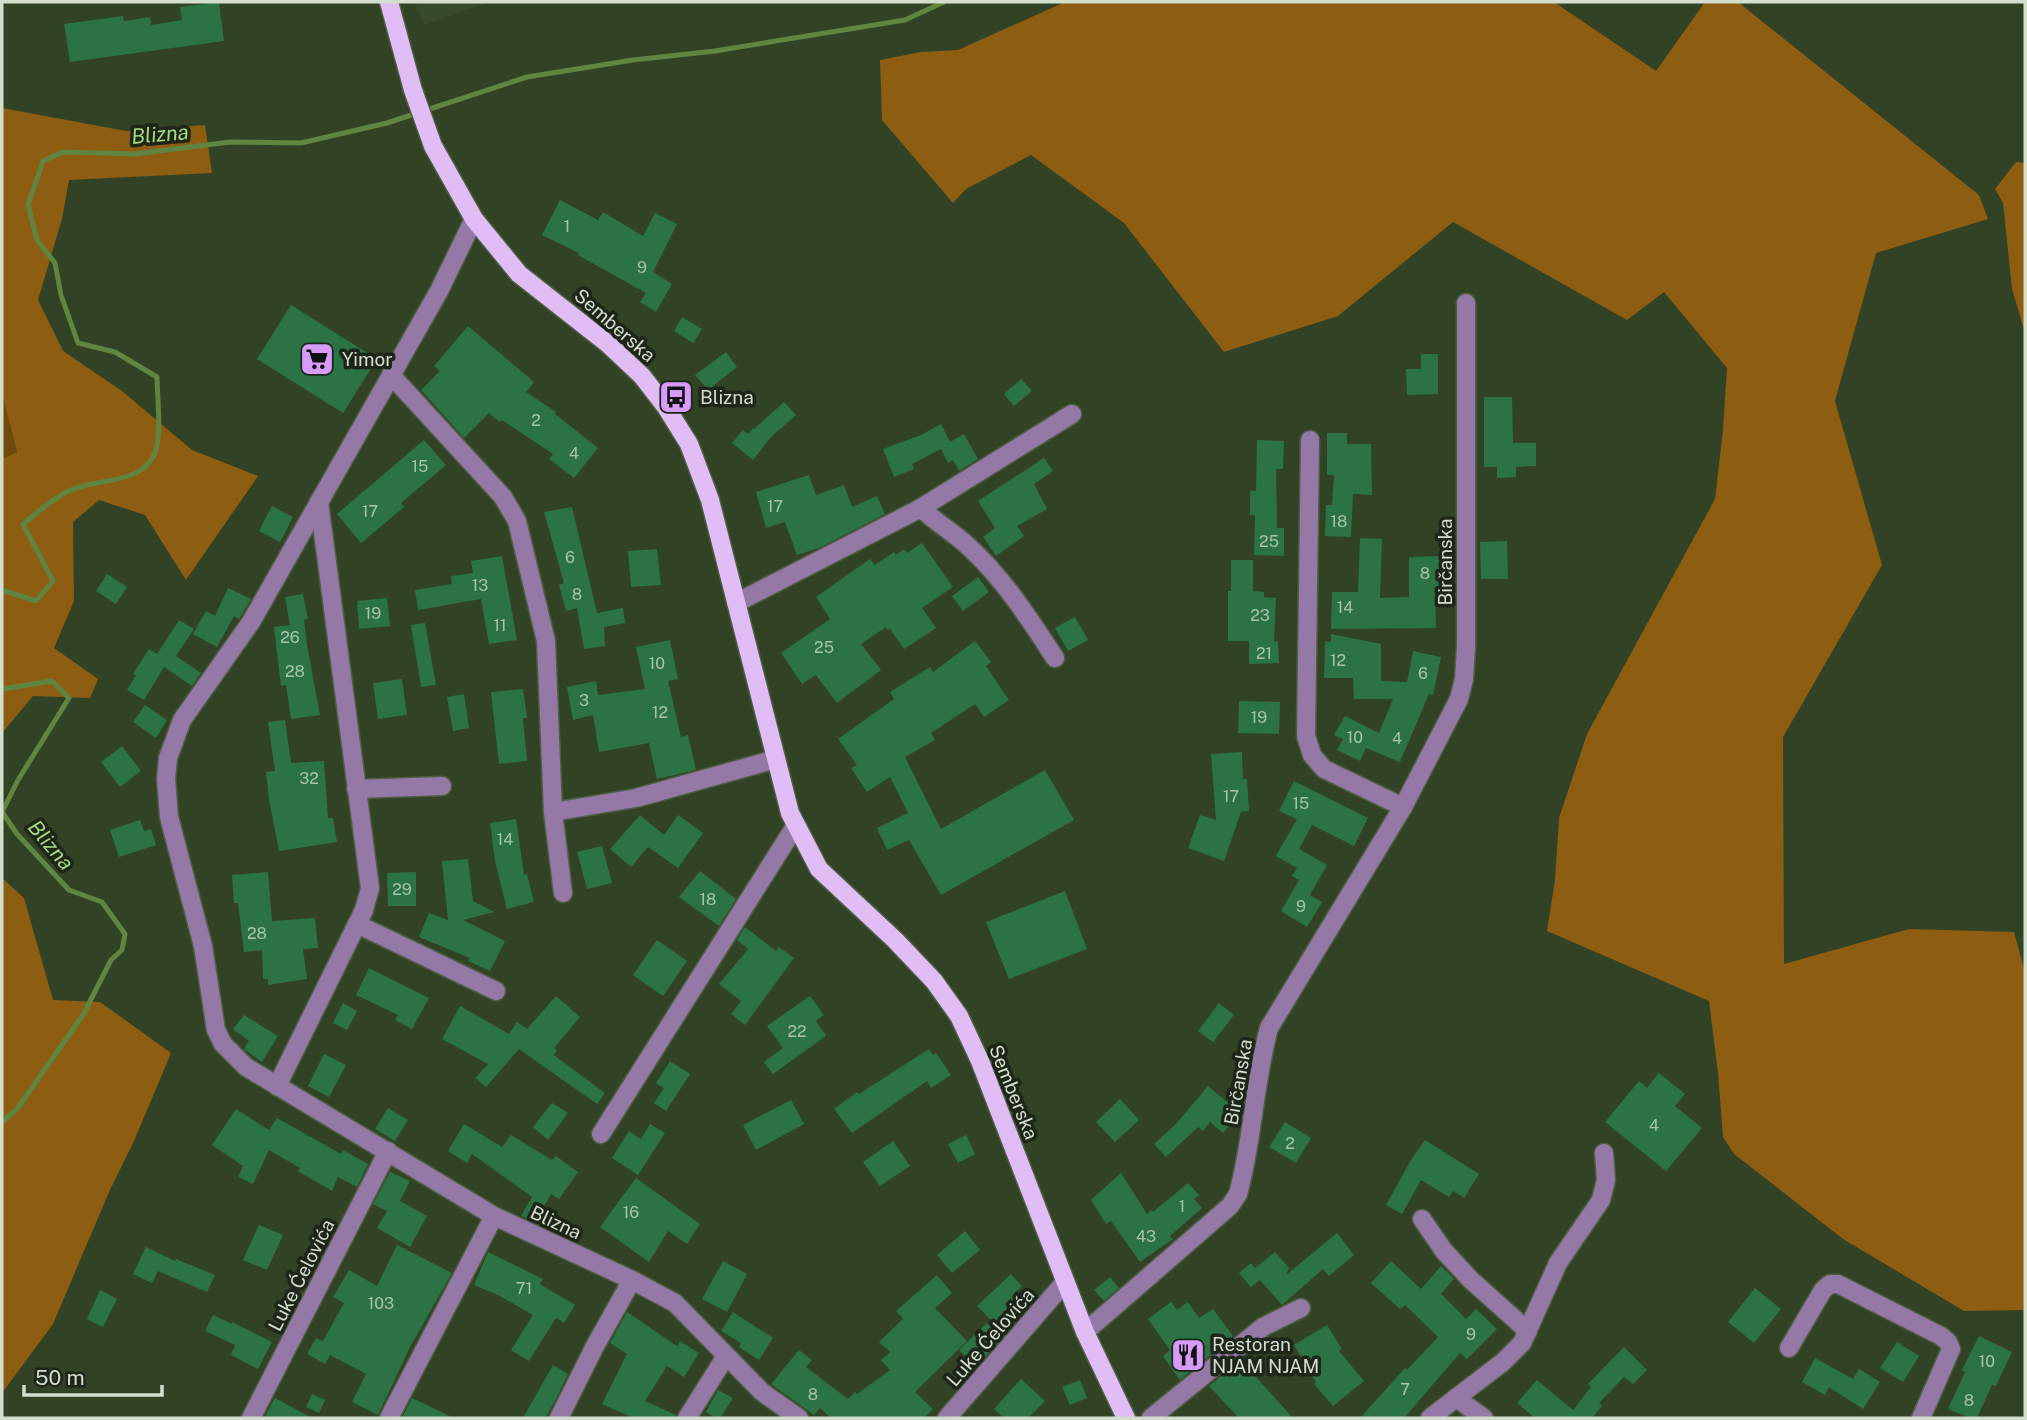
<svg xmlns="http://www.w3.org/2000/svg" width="2027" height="1420" font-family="'Public Sans',sans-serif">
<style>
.built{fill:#384b28}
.green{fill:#70490c}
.forest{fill:#8d5d12}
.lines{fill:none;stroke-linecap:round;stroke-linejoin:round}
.stream{stroke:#608541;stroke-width:5}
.building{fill:#2b7344}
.minor-casing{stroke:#4f5e43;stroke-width:21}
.major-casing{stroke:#4f5e43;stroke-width:21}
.minor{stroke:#9478a6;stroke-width:18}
.major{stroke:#e0bef5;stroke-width:18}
.labels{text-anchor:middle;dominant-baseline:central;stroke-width:7;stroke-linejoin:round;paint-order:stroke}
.number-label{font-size:16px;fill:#a9c3ab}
.street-label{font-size:19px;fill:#d3decd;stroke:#1e2619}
.poi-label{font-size:19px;fill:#d3decd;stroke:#1e2619;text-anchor:start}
.water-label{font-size:21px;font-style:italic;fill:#a6da7c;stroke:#1e2619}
</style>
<rect width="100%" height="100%" fill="#324225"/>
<polygon class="built" points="414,2 490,2 424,25"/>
<polygon class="green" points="2,394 17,452 2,459"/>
<g class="forest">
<polygon points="1065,2 1554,2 1656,71 1705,2 1738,2 1979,195 1988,219 1876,253 1835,401 1882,565 1783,737 1784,964 1909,929 2014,932 2025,972 2025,1310 1964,1311 1843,1239 1734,1154 1723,1137 1718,1073 1709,1001 1547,931 1555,880 1559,818 1587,734 1715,499 1723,430 1727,368 1664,292 1627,320 1453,222 1338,316 1224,352 1124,223 1031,155 966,189 953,203 882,120 880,60 921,52 958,50"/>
<polygon points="2,108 126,131 205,125 212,173 69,180 62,219 38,300 63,351 122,391 192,450 258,476 186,580 145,515 99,500 73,522 74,601 54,648 98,679 90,698 33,696 2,733 2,459 17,452 2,394"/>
<polygon points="2016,162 2025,163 2025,333 2012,289 2003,203 1995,189"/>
<polygon points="2,878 24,898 53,1000 100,1002 171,1053 134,1141 109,1192 53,1324 2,1393"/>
</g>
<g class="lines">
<g class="stream">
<path d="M2 590 36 601 53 581 23 524C38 512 53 498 71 490 97 478 137 485 153 457 163 439 157 398 157 377L115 352 78 343 61 295 55 263 37 240 28 205 43 161 63 152 135 154 230 142 301 143 387 123 527 77 633 60 715 51 905 20 944 2"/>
<polyline points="2,689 52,681 69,698 18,780 2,812 17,834 69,890 102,902 125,934 122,950 111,960 83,1015 17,1109 2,1122"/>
</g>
</g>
<g class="building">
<polygon points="219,2 224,41 70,62 64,24 123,16 124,21 150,17 151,25 182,20 180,7"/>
<polygon points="560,200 598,220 603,212 643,236 655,213 677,224 653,272 672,284 656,312 640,302 646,293 578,255 579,253 542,235"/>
<polygon points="291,305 377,359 343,413 257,359"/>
<polygon points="682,317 702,329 693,343 674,331"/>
<polygon points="468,326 534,382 526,392 556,412 555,414 598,448 574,478 549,459 553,454 502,420 500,422 489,413 464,438 421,390 440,371 434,366"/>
<polygon points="726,352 737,367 708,390 695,375"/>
<polygon points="1421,354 1438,354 1438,394 1407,395 1406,369 1421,369"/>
<polygon points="1021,379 1032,391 1014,406 1004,394"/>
<polygon points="1484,397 1512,397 1513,443 1536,443 1536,466 1516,467 1516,477 1497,478 1497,467 1484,467"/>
<polygon points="784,402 796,415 771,437 753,460 732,443 743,430 748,434 753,428 754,429"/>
<polygon points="941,424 950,442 964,434 978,459 959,471 953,460 948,463 941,449 912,464 914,469 894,477 883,449 921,435"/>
<polygon points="1327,433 1347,433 1347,444 1371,444 1372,495 1353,494 1351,537 1325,536 1326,505 1332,505 1334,475 1327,475"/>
<polygon points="424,440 446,465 401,503 404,507 361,543 337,514"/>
<polygon points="1257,440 1284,441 1283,469 1276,469 1277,528 1284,528 1284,556 1254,555 1255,515 1250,515 1250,491 1256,491"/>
<polygon points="1044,458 1053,471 1034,484 1047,509 1017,526 1024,536 996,556 983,537 995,528 978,501"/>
<polygon points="809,475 816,495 844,485 852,507 877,496 885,514 821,547 797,555 785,522 766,528 756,492"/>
<polygon points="272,506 293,517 280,542 259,531"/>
<polygon points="572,507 597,613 623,608 625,623 604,627 605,646 584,649 577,608 566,611 559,585 564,583 544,512"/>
<polygon points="1360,538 1382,539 1380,598 1409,597 1409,557 1440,556 1440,589 1435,589 1436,628 1331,629 1332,592 1358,592"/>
<polygon points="1507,541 1508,579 1481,579 1480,542"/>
<polygon points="922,543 953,587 922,608 936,628 904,649 890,629 887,630 886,627 861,644 881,670 837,703 816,675 802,684 781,653 830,619 816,597 870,559 875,565 894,552 896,555 904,549 907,553"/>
<polygon points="657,549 661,585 631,587 628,551"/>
<polygon points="502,556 517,640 489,644 481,599 418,610 415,590 452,584 451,576 473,573 471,561"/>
<polygon points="1231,560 1253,560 1253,591 1264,592 1264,597 1276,598 1274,642 1278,641 1279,663 1249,664 1249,641 1228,641 1228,591 1231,591"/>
<polygon points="107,574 127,587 116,604 96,591"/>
<polygon points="978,577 989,592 963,611 952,596"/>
<polygon points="228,588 251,599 239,619 234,616 217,647 193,634 206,611 215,616"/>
<polygon points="303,594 308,619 304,620 307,645 320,715 291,719 286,685 281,686 274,627 290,625 285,597"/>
<polygon points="387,598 390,626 359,629 357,601"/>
<polygon points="1075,617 1088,640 1068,651 1055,628"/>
<polygon points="179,620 194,629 176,656 201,673 192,686 164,667 144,700 127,690 136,675 133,674 149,649 157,654"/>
<polygon points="425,623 436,685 421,687 411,625"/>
<polygon points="1331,634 1381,644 1381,681 1407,682 1413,651 1441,657 1433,695 1429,694 1400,762 1366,748 1360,761 1337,750 1343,739 1334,735 1345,716 1379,733 1393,699 1354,699 1353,678 1324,678 1325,641 1331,642"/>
<polygon points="670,640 678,679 668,681 681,737 688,735 696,770 657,779 649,743 599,752 593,715 573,720 567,687 596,681 598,695 645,689 636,647"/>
<polygon points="975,641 991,662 986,666 1009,700 984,717 975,704 931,733 935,740 905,757 941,829 1045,770 1074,820 941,895 909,840 887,850 877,828 908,813 890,777 867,792 851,768 857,765 838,739 894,699 890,692 930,667 933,672"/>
<polygon points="402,679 407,715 378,719 373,683"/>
<polygon points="523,689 527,718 523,718 527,761 499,764 491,692"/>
<polygon points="464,694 469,728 453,731 447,697"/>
<polygon points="1239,701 1280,702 1279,734 1238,733"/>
<polygon points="145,705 167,720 156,738 133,722"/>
<polygon points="285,720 291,763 324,761 328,818 333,818 337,842 279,851 269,799 266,772 275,771 268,722"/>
<polygon points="122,746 141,771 120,787 101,762"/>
<polygon points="1242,752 1243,779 1247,779 1249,811 1241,812 1224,861 1188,848 1200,815 1216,820 1211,754"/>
<polygon points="1294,781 1368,818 1354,846 1312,825 1299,849 1327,865 1310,895 1322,902 1307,927 1281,911 1299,880 1292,876 1297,868 1276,856 1297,819 1279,811"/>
<polygon points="640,815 664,835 678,815 703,833 678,868 648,847 631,867 610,849"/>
<polygon points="516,819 524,875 527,874 534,902 507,909 495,861 490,823"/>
<polygon points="140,820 144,831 151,829 156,845 119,857 110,830"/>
<polygon points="602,846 612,883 587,889 577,852"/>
<polygon points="468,859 473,901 494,912 463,920 505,941 490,971 468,961 470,958 419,937 429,913 448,920 442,861"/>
<polygon points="700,871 736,899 719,926 679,897"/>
<polygon points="268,872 272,921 315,918 318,948 303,949 307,979 268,985 268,979 263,979 262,950 244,952 238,903 234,903 232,875"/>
<polygon points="416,872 416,906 388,906 387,873"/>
<polygon points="1065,891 1087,949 1009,979 986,922"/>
<polygon points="745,927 776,951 779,947 794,958 745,1025 731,1014 741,1001 719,984 748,949 737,940"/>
<polygon points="657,940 687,961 663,996 633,975"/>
<polygon points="369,968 429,998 412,1029 395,1020 398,1015 356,995"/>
<polygon points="556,996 580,1017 554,1048 557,1050 554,1055 605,1093 597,1104 519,1049 486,1087 475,1078 488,1064 442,1039 460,1006 509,1034 517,1022 527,1029"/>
<polygon points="810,996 824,1015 816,1021 826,1036 773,1074 764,1062 783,1048 767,1026"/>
<polygon points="343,1003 357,1011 347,1030 333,1023"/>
<polygon points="1219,1003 1234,1015 1213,1042 1198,1031"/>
<polygon points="244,1015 278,1036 262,1062 244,1049 249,1041 233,1029"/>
<polygon points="929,1049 933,1055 936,1053 951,1075 931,1088 927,1081 852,1133 834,1109 857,1092 859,1094"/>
<polygon points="324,1054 346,1065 329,1097 308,1086"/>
<polygon points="670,1061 690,1074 666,1111 654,1103 664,1088 656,1083"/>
<polygon points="1659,1073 1685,1094 1675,1106 1702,1128 1666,1171 1605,1122 1639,1081 1647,1088"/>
<polygon points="1208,1086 1240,1113 1223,1133 1210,1122 1203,1131 1198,1127 1166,1157 1154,1144 1176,1124"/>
<polygon points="1120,1099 1139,1120 1115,1142 1096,1122"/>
<polygon points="791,1100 804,1124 756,1150 743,1125"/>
<polygon points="552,1103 568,1113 548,1140 533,1127"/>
<polygon points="388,1108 408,1120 395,1141 375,1129"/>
<polygon points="236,1109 269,1130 277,1118 341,1154 343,1150 368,1164 357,1187 338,1177 332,1191 298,1171 300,1168 269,1150 253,1184 238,1177 243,1166 212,1145"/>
<polygon points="1285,1122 1311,1138 1296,1163 1269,1147"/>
<polygon points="464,1124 502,1147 511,1135 552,1160 556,1156 578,1172 559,1199 551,1194 535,1222 521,1216 532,1197 472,1154 467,1163 448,1151"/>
<polygon points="650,1124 665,1133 638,1175 612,1158 629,1131 641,1139"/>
<polygon points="966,1135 975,1154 958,1163 948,1144"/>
<polygon points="1425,1140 1479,1174 1464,1198 1453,1191 1449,1197 1421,1180 1402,1214 1386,1205 1411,1160"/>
<polygon points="893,1141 910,1166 880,1186 863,1162"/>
<polygon points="390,1172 410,1181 400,1201 427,1216 410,1247 377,1228 387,1211 373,1204"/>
<polygon points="1121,1173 1147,1214 1152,1210 1153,1212 1188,1183 1199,1195 1194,1199 1202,1208 1170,1236 1173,1239 1140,1262 1111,1221 1106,1224 1091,1200"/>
<polygon points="636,1178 700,1224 687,1244 668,1231 649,1262 600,1227"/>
<polygon points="259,1225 283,1235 267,1270 243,1260"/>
<polygon points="965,1231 980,1250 952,1273 937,1255"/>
<polygon points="1337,1233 1354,1255 1329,1276 1323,1269 1282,1305 1260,1280 1251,1287 1239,1273 1251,1263 1255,1268 1275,1252 1289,1268 1286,1275"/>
<polygon points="397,1245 452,1273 410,1347 378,1415 352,1402 366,1374 330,1355 325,1364 307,1354 316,1338 323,1341 344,1303 333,1297 349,1270 377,1286"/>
<polygon points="146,1247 175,1261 176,1259 215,1275 207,1292 158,1271 152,1283 133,1274"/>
<polygon points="488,1252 543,1279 540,1284 575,1305 564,1323 556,1318 529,1361 511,1350 533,1315 500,1296 474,1285"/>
<polygon points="723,1261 747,1274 727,1312 702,1299"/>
<polygon points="1391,1261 1421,1289 1441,1266 1454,1279 1441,1294 1466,1319 1476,1309 1497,1329 1467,1359 1460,1353 1404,1418 1360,1418 1405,1368 1407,1370 1438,1337 1405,1305 1400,1309 1371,1283"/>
<polygon points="1011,1274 1022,1286 1015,1293 1018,1296 1009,1305 1011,1307 994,1323 977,1306"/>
<polygon points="937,1275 952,1293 935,1308 967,1341 915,1392 933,1409 924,1418 831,1418 820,1408 814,1415 771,1384 799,1350 812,1360 806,1367 848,1399 855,1392 857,1394 890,1370 881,1360 890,1352 879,1342 903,1319 896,1311"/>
<polygon points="1110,1277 1119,1288 1104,1301 1094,1290"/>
<polygon points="1755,1288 1781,1309 1754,1343 1728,1322"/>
<polygon points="100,1290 117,1299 103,1327 87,1319"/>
<polygon points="1171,1302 1177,1310 1188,1302 1199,1318 1213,1309 1233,1336 1180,1380 1163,1356 1170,1350 1148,1319"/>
<polygon points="627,1312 677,1346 680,1341 699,1353 684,1377 667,1366 645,1401 676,1415 676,1418 633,1418 602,1404 627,1354 610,1343"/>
<polygon points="733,1312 773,1338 759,1360 739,1347 741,1343 721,1331"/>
<polygon points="213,1315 232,1324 232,1322 272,1342 258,1369 231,1355 235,1345 205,1331"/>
<polygon points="987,1323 1002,1338 976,1367 959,1350"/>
<polygon points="1327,1325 1342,1349 1339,1351 1364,1381 1333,1406 1314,1384 1316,1382 1294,1345"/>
<polygon points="1979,1336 2012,1352 1996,1386 1992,1385 1977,1418 1970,1418 1948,1409 1965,1372 1962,1370"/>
<polygon points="1897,1342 1919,1356 1903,1382 1880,1368"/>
<polygon points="1624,1347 1647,1370 1633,1384 1624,1377 1599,1403 1602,1406 1592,1418 1535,1418 1517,1403 1537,1380 1573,1410 1591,1387 1588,1384"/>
<polygon points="1243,1358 1258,1374 1256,1377 1293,1418 1239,1418 1209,1386"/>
<polygon points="1815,1358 1853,1379 1859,1369 1880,1382 1863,1409 1829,1387 1825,1395 1802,1382"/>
<polygon points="553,1365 568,1374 555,1401 545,1418 523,1418"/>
<polygon points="1021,1379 1045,1401 1028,1418 1004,1418 994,1409"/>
<polygon points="1080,1380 1087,1398 1070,1405 1062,1387"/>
<polygon points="718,1390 733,1398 720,1418 716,1418 706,1412"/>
<polygon points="312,1394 325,1400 319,1413 306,1407"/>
<polygon points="275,1398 312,1418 264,1418"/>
<polygon points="412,1398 454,1418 402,1418"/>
</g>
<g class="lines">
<g class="minor-casing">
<g id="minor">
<polyline points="474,219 439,291 251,622 182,720 168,758 166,779 169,817 203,946 216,1030 223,1044 246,1067 494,1216 632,1280 675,1303 762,1392 799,1418"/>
<polyline points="391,375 503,497 517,521 546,641 553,812 563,893"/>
<polyline points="1310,440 1306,736 1312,755 1324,769 1403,807"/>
<polyline points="921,508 1072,414"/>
<path d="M736 603 921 508C935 522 953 532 968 546 1003 578 1029 618 1055 658"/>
<polyline points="356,789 442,786"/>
<polyline points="553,812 636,798 776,759"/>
<polyline points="357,924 496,991"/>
<polyline points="277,1086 364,910 370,888 319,502"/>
<polyline points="601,1134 796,825"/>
<polyline points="1422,1219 1444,1251 1471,1280 1528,1331"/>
<path d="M1085 1332 1230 1206 1238 1194C1253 1140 1254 1083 1269 1028L1403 807 1459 699 1464 679 1466 647V303"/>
<polyline points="1789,1348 1823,1290 1830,1284 1838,1284 1941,1336 1948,1342 1951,1349 1921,1418"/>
<polyline points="1456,1398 1484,1418"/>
<polyline points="251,1418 388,1151"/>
<polyline points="389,1418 494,1216"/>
<polyline points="559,1418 595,1346 632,1280"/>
<polyline points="687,1418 726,1356"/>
<polyline points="947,1418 1065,1282"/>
<polyline points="1151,1418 1263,1327 1301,1308"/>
<polyline points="1430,1418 1503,1362 1522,1343 1558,1263 1601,1200 1606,1180 1604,1153"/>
</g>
</g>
<g class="major-casing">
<polyline id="major" points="389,2 413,90 433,146 474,219 519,274 608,344 642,376 666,407 689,444 710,500 790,813 819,869 895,940 934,981 959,1016 980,1061 1085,1332 1126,1418"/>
</g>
<use href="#minor" class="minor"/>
<use href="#major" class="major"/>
</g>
<defs>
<g id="supermarket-square" transform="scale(1.75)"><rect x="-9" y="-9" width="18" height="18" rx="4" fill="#d79bf9" stroke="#1e2619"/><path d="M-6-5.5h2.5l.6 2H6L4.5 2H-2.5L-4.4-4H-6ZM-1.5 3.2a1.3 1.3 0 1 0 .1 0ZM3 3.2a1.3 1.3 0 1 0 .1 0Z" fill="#111"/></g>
<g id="bus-square" transform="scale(1.75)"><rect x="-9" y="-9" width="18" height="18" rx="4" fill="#d79bf9" stroke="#1e2619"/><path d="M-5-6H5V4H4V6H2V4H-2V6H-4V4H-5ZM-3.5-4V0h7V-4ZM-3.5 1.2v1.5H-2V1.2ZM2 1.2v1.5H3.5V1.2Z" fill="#111"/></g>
<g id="restaurant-square" transform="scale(1.75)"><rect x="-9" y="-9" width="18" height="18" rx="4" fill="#d79bf9" stroke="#1e2619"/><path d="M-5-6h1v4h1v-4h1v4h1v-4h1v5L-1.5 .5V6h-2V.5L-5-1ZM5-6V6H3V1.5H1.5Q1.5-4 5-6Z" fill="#111"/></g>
</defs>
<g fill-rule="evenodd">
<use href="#supermarket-square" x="317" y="359"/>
<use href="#bus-square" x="676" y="397"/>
<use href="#restaurant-square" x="1188" y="1355"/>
</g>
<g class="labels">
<g class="number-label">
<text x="567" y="226">1</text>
<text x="642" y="267">9</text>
<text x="536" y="420">2</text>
<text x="574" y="453">4</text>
<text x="420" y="466">15</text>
<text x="775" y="506">17</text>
<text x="370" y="511">17</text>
<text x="1339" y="521">18</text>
<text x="1269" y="541">25</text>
<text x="570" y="557">6</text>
<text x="1425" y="573">8</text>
<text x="480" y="585">13</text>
<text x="577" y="594">8</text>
<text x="1345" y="607">14</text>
<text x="373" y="613">19</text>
<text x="1260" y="615">23</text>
<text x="500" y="625">11</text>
<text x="290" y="637">26</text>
<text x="824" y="647">25</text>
<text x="1264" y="653">21</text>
<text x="1338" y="660">12</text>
<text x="657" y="663">10</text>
<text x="295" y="671">28</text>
<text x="1423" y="673">6</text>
<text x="584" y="700">3</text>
<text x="660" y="712">12</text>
<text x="1259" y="717">19</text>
<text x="1355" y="737">10</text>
<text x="1397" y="738">4</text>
<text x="309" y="778">32</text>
<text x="1231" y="796">17</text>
<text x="1301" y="803">15</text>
<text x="505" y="839">14</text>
<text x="402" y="889">29</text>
<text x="708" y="899">18</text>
<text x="1301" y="906">9</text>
<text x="257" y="933">28</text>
<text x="797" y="1031">22</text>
<text x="1654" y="1125">4</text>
<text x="1290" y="1143">2</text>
<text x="1182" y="1206">1</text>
<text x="631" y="1212">16</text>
<text x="1146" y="1236">43</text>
<text x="524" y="1288">71</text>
<text x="381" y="1303">103</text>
<text x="1471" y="1334">9</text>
<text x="1987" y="1361">10</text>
<text x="1405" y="1389">7</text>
<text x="813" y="1394">8</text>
<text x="1969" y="1400">8</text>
</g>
<g class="street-label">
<text transform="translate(615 325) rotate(41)">Semberska</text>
<text transform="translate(1445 562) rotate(-90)">Birčanska</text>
<text transform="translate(1238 1082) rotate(-80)">Birčanska</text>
<text transform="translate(1014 1092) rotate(68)">Semberska</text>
<text transform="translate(556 1222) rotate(25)">Blizna</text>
<text transform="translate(301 1275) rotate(-63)">Luke Ćelovića</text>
<text transform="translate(990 1337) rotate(-49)">Luke Ćelovića</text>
</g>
<g class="poi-label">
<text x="342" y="359">Yimor</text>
<text x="700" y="397">Blizna</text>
<text x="1212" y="1344">Restoran<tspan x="1212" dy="22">NJAM NJAM</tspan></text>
</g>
<g class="water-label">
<text transform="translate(160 134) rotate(-5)">Blizna</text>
<text transform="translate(51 845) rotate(50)">Blizna</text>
</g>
</g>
<rect width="2027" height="1420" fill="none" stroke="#d3decd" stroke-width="7"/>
<path d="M24 1385v10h138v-10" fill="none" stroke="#d3decd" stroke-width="3.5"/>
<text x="35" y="1385" font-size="21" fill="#d3decd" stroke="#1e2619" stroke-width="5" paint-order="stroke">50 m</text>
</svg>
